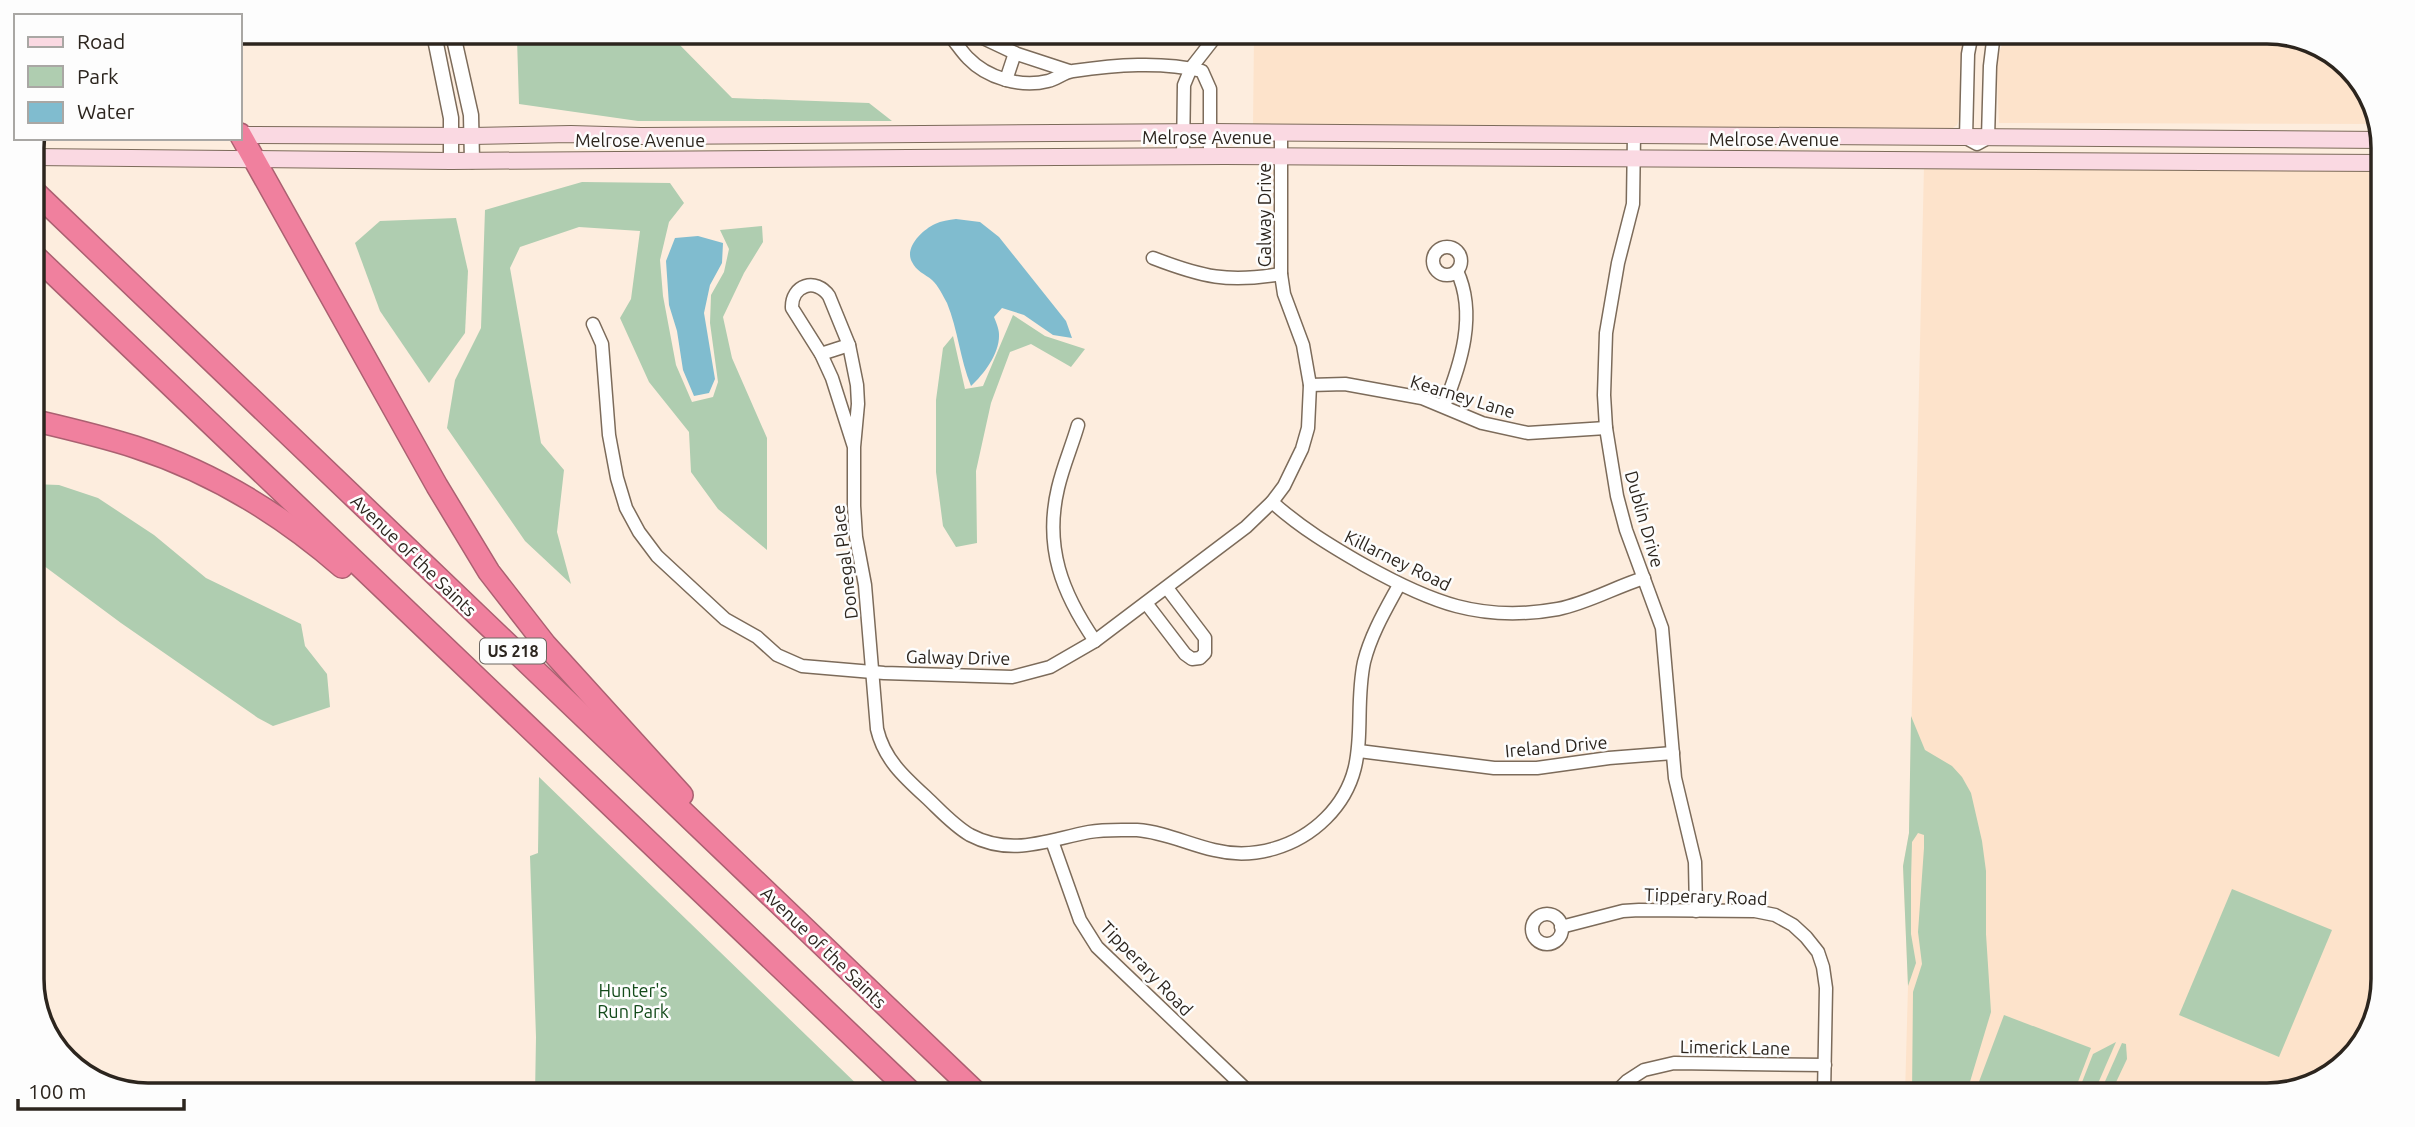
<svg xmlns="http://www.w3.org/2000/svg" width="2415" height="1127" font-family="Ubuntu,sans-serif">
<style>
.built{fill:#fde3cb}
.green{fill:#afcdb0}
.water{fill:#80bccf}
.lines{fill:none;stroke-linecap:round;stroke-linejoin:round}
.minor-casing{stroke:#7c6b5a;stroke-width:15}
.tertiary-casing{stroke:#7c6b5a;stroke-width:17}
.secondary-casing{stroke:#7c6b5a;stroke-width:18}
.motorway-casing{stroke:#ab6071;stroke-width:24}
.minor{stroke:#fff;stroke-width:12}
.tertiary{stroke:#fff;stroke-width:14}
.secondary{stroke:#fad9e2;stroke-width:16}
.motorway{stroke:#f0809e;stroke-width:21}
.labels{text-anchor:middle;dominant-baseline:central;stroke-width:5;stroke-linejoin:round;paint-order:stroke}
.shield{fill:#fdfdfd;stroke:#6b6661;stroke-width:2}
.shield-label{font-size:16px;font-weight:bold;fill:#2c251e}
.street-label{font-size:18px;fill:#2c251e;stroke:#fdfdfd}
.park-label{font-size:18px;fill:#144b1b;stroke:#fdfdfd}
.rim{fill:none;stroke:#2c251e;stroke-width:3.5}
</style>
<rect width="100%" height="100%" fill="#fdedde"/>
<g class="built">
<polygon points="2267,32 2312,41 2364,83 2378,124 1999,123 1996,62 2006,33"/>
<polygon points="1968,33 1961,73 1960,116 1957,125 1950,130 1253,126 1254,36"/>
<polygon points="1924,165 2383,170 2374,1024 2332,1076 2268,1095 1905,1095 1908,986 1903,866 1909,833"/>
</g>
<g class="green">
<polygon points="673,38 732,98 869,103 892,121 638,121 519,104 517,39"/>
<polygon points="582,182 670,183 684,203 669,222 660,260 663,296 676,365 692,402 713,397 718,382 710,323 711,295 724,272 729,249 720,230 762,226 763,242 744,273 723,317 732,358 767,438 767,550 718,509 691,472 689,432 649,382 620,318 631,299 640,231 579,227 520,247 510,268 541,443 564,470 557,532 571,584 525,541 447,428 455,380 481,328 485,210"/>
<polygon points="456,218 468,271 465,333 429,383 380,311 355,243 380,221"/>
<polygon points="1013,315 1045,336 1085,349 1071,367 1031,344 1010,352 991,403 976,471 977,543 956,547 943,526 936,472 936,400 943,348 953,336 965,389 983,386"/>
<polygon points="32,484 59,485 98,498 154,535 206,578 301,624 305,646 327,674 330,707 273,726 258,718 121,623 32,557"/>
<polygon points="1911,716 1925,750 1952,766 1962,777 1971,793 1982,841 1986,871 1986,934 1991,1012 1966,1095 1912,1095 1913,992 1922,964 1918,932 1924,848 1924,835 1918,833 1912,842 1911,880 1911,934 1916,963 1908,986 1903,866 1909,833"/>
<polygon points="539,777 868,1095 535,1095 536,1037 530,856 538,853"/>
<polygon points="2232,889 2332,930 2279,1057 2179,1015"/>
<polygon points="2004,1015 2091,1048 2073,1095 1974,1095"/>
<polygon points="2116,1042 2093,1095 2077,1095 2093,1054"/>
<polygon points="2122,1043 2126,1044 2127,1059 2110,1095 2099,1095"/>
</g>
<g class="water">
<path d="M956 219 980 222 999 237 1066 321 1072 338 1053 335 1024 315 1002 308 994 317C996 322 999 329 999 334 1000 353 984 374 971 386 960 359 958 330 947 303 943 296 938 285 932 280 925 274 916 271 912 262 904 248 922 230 935 224 941 221 949 220 956 219Z"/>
<polygon points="698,236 723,243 722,263 710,285 704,313 715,379 709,393 694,396 683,370 677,331 669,305 666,261 675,238"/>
</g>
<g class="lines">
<g class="minor-casing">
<g id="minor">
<polyline points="1972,33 1968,54 1966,138 1977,144 1988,138 1990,66 1994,33"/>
<path d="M951 37C957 44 962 52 968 58 987 78 1021 88 1048 81 1057 79 1064 72 1073 71 1115 65 1161 61 1202 71L1210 89V156"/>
<polyline points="981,37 1017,54 1069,71"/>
<polyline points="1006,80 1015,53"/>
<polyline points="1634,134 1633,204 1618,263 1606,333 1604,395 1606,428 1617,496 1626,530 1662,628 1675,778 1695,862 1696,911"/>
<polyline points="1183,156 1184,85 1191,68 1216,36"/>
<circle cx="1447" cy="261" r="14"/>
<path d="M1153 258C1202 277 1228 283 1281 274"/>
<polyline points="593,324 602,344 609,435 617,478 626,508 639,532 657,556 725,619 757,637 777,655 802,666 884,673 1012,677 1050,667 1095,641 1246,527 1272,502 1284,486 1302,449 1308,428 1310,385 1303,345 1284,294 1281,274 1281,132"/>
<polyline points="821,354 849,345"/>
<polyline points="1310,385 1345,384 1422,398 1482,423 1528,433 1606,428"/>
<path d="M1444 406C1461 364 1477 314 1457 271"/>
<path d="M1078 425C1072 446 1063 466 1058 488 1044 547 1062 593 1095 641"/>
<path d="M854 447 832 378 821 354 792 308C791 285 816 277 829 296L849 345 857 385 858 404 854 447V506L856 537 865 585 877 729C884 759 904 777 926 797 940 810 953 825 970 835 1012 857 1047 840 1089 832 1105 829 1121 830 1137 830 1164 832 1188 844 1214 850 1254 860 1297 847 1326 818 1374 770 1352 719 1364 662 1371 634 1386 609 1399 585"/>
<path d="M1272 502C1301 528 1331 546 1364 565 1430 602 1481 623 1558 609 1588 603 1615 587 1644 578"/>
<polyline points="1146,603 1185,654 1192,659 1200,658 1205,653 1205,638 1167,588"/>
<polyline points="1359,751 1494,768 1537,768 1609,758 1673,753"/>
<polyline points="1052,841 1080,920 1097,947 1252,1095"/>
<circle cx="1547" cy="929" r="15"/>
<polyline points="1561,927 1623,911 1639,910 1755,911 1775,915 1793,925 1806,937 1818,952 1823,967 1826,988 1824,1095"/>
<polyline points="1613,1095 1627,1081 1644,1070 1674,1063 1825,1065"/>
</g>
</g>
<g class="tertiary-casing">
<g id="tertiary">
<polyline points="435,39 451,118 451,161"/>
<polyline points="454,39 471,115 472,161"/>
</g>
</g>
<g class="secondary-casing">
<g id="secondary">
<polyline points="240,135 472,136 571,134 641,136 1210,132 2383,140"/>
<polyline points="32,157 451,161 1224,156 2383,163"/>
</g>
</g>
<g class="motorway-casing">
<g id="motorway">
<polyline points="240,134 437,486 489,572 545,644 682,795"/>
<polyline points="32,189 979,1095"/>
<polyline points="32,253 914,1095"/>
<path d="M32 420C66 428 101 436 135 447 212 472 281 514 342 567"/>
</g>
</g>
<use href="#minor" class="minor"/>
<use href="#tertiary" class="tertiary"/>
<use href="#secondary" class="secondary"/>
<use href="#motorway" class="motorway"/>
</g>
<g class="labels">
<rect class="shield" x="480" y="638.5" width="66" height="25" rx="5"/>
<g class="shield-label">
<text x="513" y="651">US 218</text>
</g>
<g class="street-label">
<text x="1207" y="137">Melrose Avenue</text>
<text x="1774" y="139">Melrose Avenue</text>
<text x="640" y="140">Melrose Avenue</text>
<text transform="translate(1264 215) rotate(-90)">Galway Drive</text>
<text transform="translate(1463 396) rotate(17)">Kearney Lane</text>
<text transform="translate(1645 519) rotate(74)">Dublin Drive</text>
<text transform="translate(414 555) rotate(44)">Avenue of the Saints</text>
<text transform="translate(1398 560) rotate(26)">Killarney Road</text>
<text transform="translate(844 562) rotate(-97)">Donegal Place</text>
<text transform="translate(958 657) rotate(1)">Galway Drive</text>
<text transform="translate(1556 746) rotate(-5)">Ireland Drive</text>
<text transform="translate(1706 896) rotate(2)">Tipperary Road</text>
<text transform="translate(824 947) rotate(44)">Avenue of the Saints</text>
<text transform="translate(1147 968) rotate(46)">Tipperary Road</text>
<text transform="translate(1735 1047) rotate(1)">Limerick Lane</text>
</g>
<g class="park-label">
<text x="633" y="990">Hunter's<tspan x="633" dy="21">Run Park</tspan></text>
</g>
</g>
<path d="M0 0H2415V1127H0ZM148 44H2267A104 104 0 0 1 2371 148V979A104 104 0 0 1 2267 1083H148A104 104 0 0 1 44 979V148A104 104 0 0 1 148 44Z" fill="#fdfdfd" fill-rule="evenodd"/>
<path class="rim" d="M148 44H2267A104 104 0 0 1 2371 148V979A104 104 0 0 1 2267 1083H148A104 104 0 0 1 44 979V148A104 104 0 0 1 148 44Z"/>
<rect x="14" y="14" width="228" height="126" fill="#fdfdfd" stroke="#a9a7a4" stroke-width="2"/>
<rect x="28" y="37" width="35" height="10" fill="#fad9e2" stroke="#a9a7a4" stroke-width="2"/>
<text x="77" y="49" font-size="21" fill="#2c251e">Road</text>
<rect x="28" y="66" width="35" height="21" fill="#afcdb0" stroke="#a9a7a4" stroke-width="2"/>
<text x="77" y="84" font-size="21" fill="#2c251e">Park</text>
<rect x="28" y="102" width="35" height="21" fill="#80bccf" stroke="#a9a7a4" stroke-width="2"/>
<text x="77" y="119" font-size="21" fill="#2c251e">Water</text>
<path d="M18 1099v10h166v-10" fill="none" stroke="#2c251e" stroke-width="3.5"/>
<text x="28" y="1099" font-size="21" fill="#2c251e" stroke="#fdfdfd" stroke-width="5" paint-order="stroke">100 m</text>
</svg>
